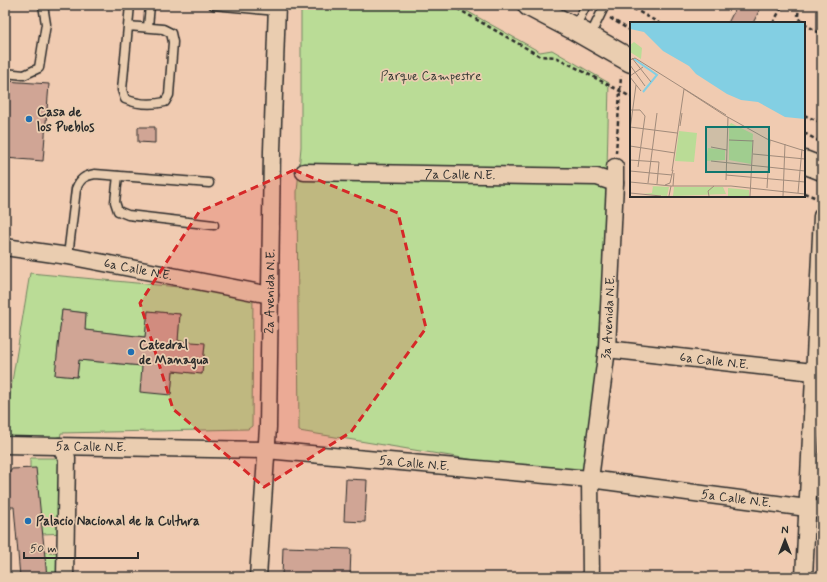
<svg xmlns="http://www.w3.org/2000/svg" width="827" height="582" font-family="Mynerve,sans-serif">
<style>
.green{fill:#badc96;stroke:#728460;fill-rule:evenodd}
.building{fill:#d0a595;stroke:#2b2b2b}
.lines{fill:none;stroke-linecap:round;stroke-linejoin:round}
.lane-casing{stroke:#2b2b2b;stroke-width:11}
.street-casing{stroke:#2b2b2b;stroke-width:19}
.secondary-casing{stroke:#2b2b2b;stroke-width:25}
.path{stroke:#2b2b2b;stroke-width:2.5;stroke-dasharray:4 3;stroke-linecap:butt}
.lane{stroke:#eacdb0;stroke-width:8}
.street{stroke:#eacdb0;stroke-width:16}
.secondary{stroke:#eacdb0;stroke-width:22}
.marked{fill:#d62828;fill-opacity:0.2;stroke:#d62828;stroke-width:3;stroke-dasharray:8 5;stroke-linejoin:round}
.poi-dot{fill:#1f6fb2;stroke:#eacdb0;stroke-width:1.5}
.labels{text-anchor:middle;dominant-baseline:central;stroke-width:3.5;stroke-linejoin:round;paint-order:stroke}
.park-label{font-size:13px;fill:#393d36;stroke:#eacdb0}
.poi-label{font-size:13px;font-weight:bold;fill:#2b2b2b;stroke:#eacdb0;text-anchor:start}
.street-label{font-size:13px;fill:#2b2b2b;stroke:#eacdb0}
.inset-river{fill:none;stroke:#83cfe3;stroke-width:2}
.inset-road{fill:none;stroke:#a18b7b;stroke-width:1}
.view{fill:#0f766e;fill-opacity:0.15;stroke:#0f766e;stroke-width:2}
.inset-edge{fill:none;stroke:#2b2b2b;stroke-width:2}
</style>
<rect width="100%" height="100%" fill="#f0cbb1"/>
<filter id="ink" filterUnits="userSpaceOnUse"><feTurbulence type="fractalNoise" baseFrequency=".025" numOctaves="2"/><feDisplacementMap in="SourceGraphic" scale="8" xChannelSelector="R" yChannelSelector="G"/><feConvolveMatrix kernelMatrix="1 2 1 2 8 2 1 2 1" color-interpolation-filters="sRGB"/></filter>
<g filter="url(#ink)">
<g class="green">
<polygon points="301,5 456,5 540,52 552,50 609,83 606,213 590,479 299,431 297,192 301,147"/>
<path d="M30 273 253 294 252 426 248 429 61 433 59 446 5 445V424ZM62 310 86 313 85 330 145 337 148 311 180 314 178 341 205 344 202 374 173 371 171 394 142 366 79 360 77 377 55 375Z"/>
<polygon points="30,458 67,458 66,533 42,534 30,468"/>
<polygon points="44,552 66,553 65,577 47,577"/>
</g>
<g class="building">
<polygon points="737,5 762,5 753,23 728,23"/>
<polygon points="5,81 49,84 43,161 5,158"/>
<polygon points="138,127 155,127 155,143 138,142"/>
<polygon points="62,310 86,313 85,330 145,337 148,311 180,314 178,341 205,343 202,374 173,371 171,395 140,392 142,366 79,360 77,377 55,375"/>
<polygon points="36,468 47,577 20,577 14,507 5,507 5,471 11,471 11,469"/>
<polygon points="346,479 367,480 365,522 344,521"/>
<polygon points="283,547 351,549 350,577 282,577"/>
</g>
<g class="lines">
<g class="lane-casing">
<g id="lane">
<polyline points="213,5 277,11"/>
<path d="M128 26 163 29 171 33 173 42 169 95 165 102C152 105 137 104 125 99L122 90 130 5"/>
<polyline points="148,27 150,5"/>
<polyline points="575,28 586,5"/>
<polyline points="590,36 605,5"/>
<polyline points="5,73 24,75 39,68 46,24 43,5"/>
<polyline points="118,176 115,202 118,211 128,215 214,225"/>
<path d="M68 256 76 189C80 179 84 176 95 174L209 183"/>
</g>
</g>
<g class="street-casing">
<g id="street">
<path id="s1" d="M304 172 597 177 615 183"/>
<path id="s2" d="M5 247 68 256 270 295"/>
<path id="s3" d="M607 349 822 373"/>
<path id="s4" d="M5 445 266 450 590 479 822 510"/>
<polyline points="59,446 67,458 65,577"/>
<path id="s5" d="M258 577 268 427 272 151 277 5"/>
<path id="s6" d="M591 577 590 479 607 349 615 183V167"/>
<polyline points="804,577 822,216"/>
</g>
</g>
<g class="secondary-casing">
<g id="secondary">
<polyline points="529,5 575,29 631,61"/>
<polyline points="804,162 822,169"/>
</g>
</g>
<g class="path">
<polyline points="451,5 540,56 556,57 631,97"/>
<polyline points="627,5 659,23"/>
<polyline points="799,5 798,16 803,23"/>
<polyline points="610,18 631,31"/>
<polyline points="773,23 783,5"/>
<polyline points="804,24 822,34"/>
<polyline points="804,115 822,123"/>
<polyline points="804,133 815,139 822,142"/>
<polyline points="616,153 621,76"/>
<polyline points="804,193 822,200"/>
</g>
<use href="#lane" class="lane"/>
<use href="#street" class="street"/>
<use href="#secondary" class="secondary"/>
</g>
</g>
<path class="marked" d="M294 170 398 213 426 328 351 432 264 487 173 409 140 303 199 212Z"/>
<g class="poi-dot">
<circle cx="29" cy="119" r="4"/>
<circle cx="131" cy="352" r="4"/>
<circle cx="28" cy="521" r="4"/>
</g>
<g class="labels">
<g class="park-label">
<text x="431" y="76">Parque Campestre</text>
</g>
<g class="poi-label">
<text x="37" y="112">Casa de<tspan x="37" dy="15">los Pueblos</tspan></text>
<text x="139" y="345">Catedral<tspan x="139" dy="15">de Managua</tspan></text>
<text x="36" y="521">Palacio Nacional de la Cultura</text>
</g>
<g class="street-label">
<text stroke="none"><textPath href="#s1" startOffset="156">7a Calle N.E.</textPath></text>
<text stroke="none"><textPath href="#s2" startOffset="135">6a Calle N.E.</textPath></text>
<text stroke="none"><textPath href="#s5" startOffset="286">2a Avenida N.E.</textPath></text>
<text stroke="none"><textPath href="#s6" startOffset="261">3a Avenida N.E.</textPath></text>
<text stroke="none"><textPath href="#s3" startOffset="108">6a Calle N.E.</textPath></text>
<text stroke="none"><textPath href="#s4" startOffset="86">5a Calle N.E.</textPath></text>
<text stroke="none"><textPath href="#s4" startOffset="410">5a Calle N.E.</textPath></text>
<text stroke="none"><textPath href="#s4" startOffset="734">5a Calle N.E.</textPath></text>
</g>
</g>
<g transform="translate(630 22)">
<rect width="175" height="175" fill="#f0cbb1"/>
<path d="M4 20 12 26 11 37 0 30V23ZM101 101 123 112 121 142 99 138V104ZM49 109 67 111 64 140 45 139ZM78 126 95 128V138L76 139ZM4 163 39 165 37 174 13 172 22 171 23 164ZM44 165H93L96 172 43 174ZM98 166 119 168V174H98Z" fill="#badc96"/>
<path d="M0 1H175V97L155 95 128 80 111 78 97 72 66 52 59 44 33 29 14 10 0 7Z" fill="#83cfe3"/>
<path class="inset-river" d="M4 37 27 53 13 70"/>
<path class="inset-road" d="M2 36 21 60M0 38 5 36 96 93M0 43 15 64M0 54 13 45M0 55 11 69M54 67 94 93 137 117 175 129M0 88H10L15 94 8 145M50 104 52 91M0 105 47 111M0 108 6 63M99 118 123 119M0 124 45 131M81 125 97 128M123 132 175 137M0 138 29 140 27 162M81 139 175 149M0 149 42 153M42 149 54 67M96 153 175 160M96 158 98 95M0 160 41 164M18 161 27 91M35 163 40 161 43 148M43 164 44 151M137 166 140 118M0 171 31 174M168 171 172 127M39 174 41 164H101L175 172M79 174 78 169 84 164M120 174 123 118M153 174 155 122"/>
<path class="view" d="M76 105H139V150H76Z"/>
<rect width="175" height="175" class="inset-edge"/>
</g>
<rect width="827" height="582" fill="none" stroke="#eacdb0" stroke-width="20"/>
<rect x="10" y="10" width="807" height="562" fill="none" stroke="#2b2b2b" stroke-width="1.5" filter="url(#ink)"/>
<g transform="translate(785 540)" stroke="#eacdb0" stroke-width="3" paint-order="stroke">
<path d="M0-3L7 15L0 10L-7 15Z" fill="#2b2b2b"/>
<text y="-6" font-size="11" font-weight="bold" text-anchor="middle" fill="#2b2b2b">N</text>
</g>
<path d="M24 552v6h114v-6" fill="none" stroke="#2b2b2b" stroke-width="2"/>
<text x="30" y="552" font-size="12" fill="#2b2b2b" stroke="#eacdb0" stroke-width="3" paint-order="stroke">50 m</text>
</svg>
